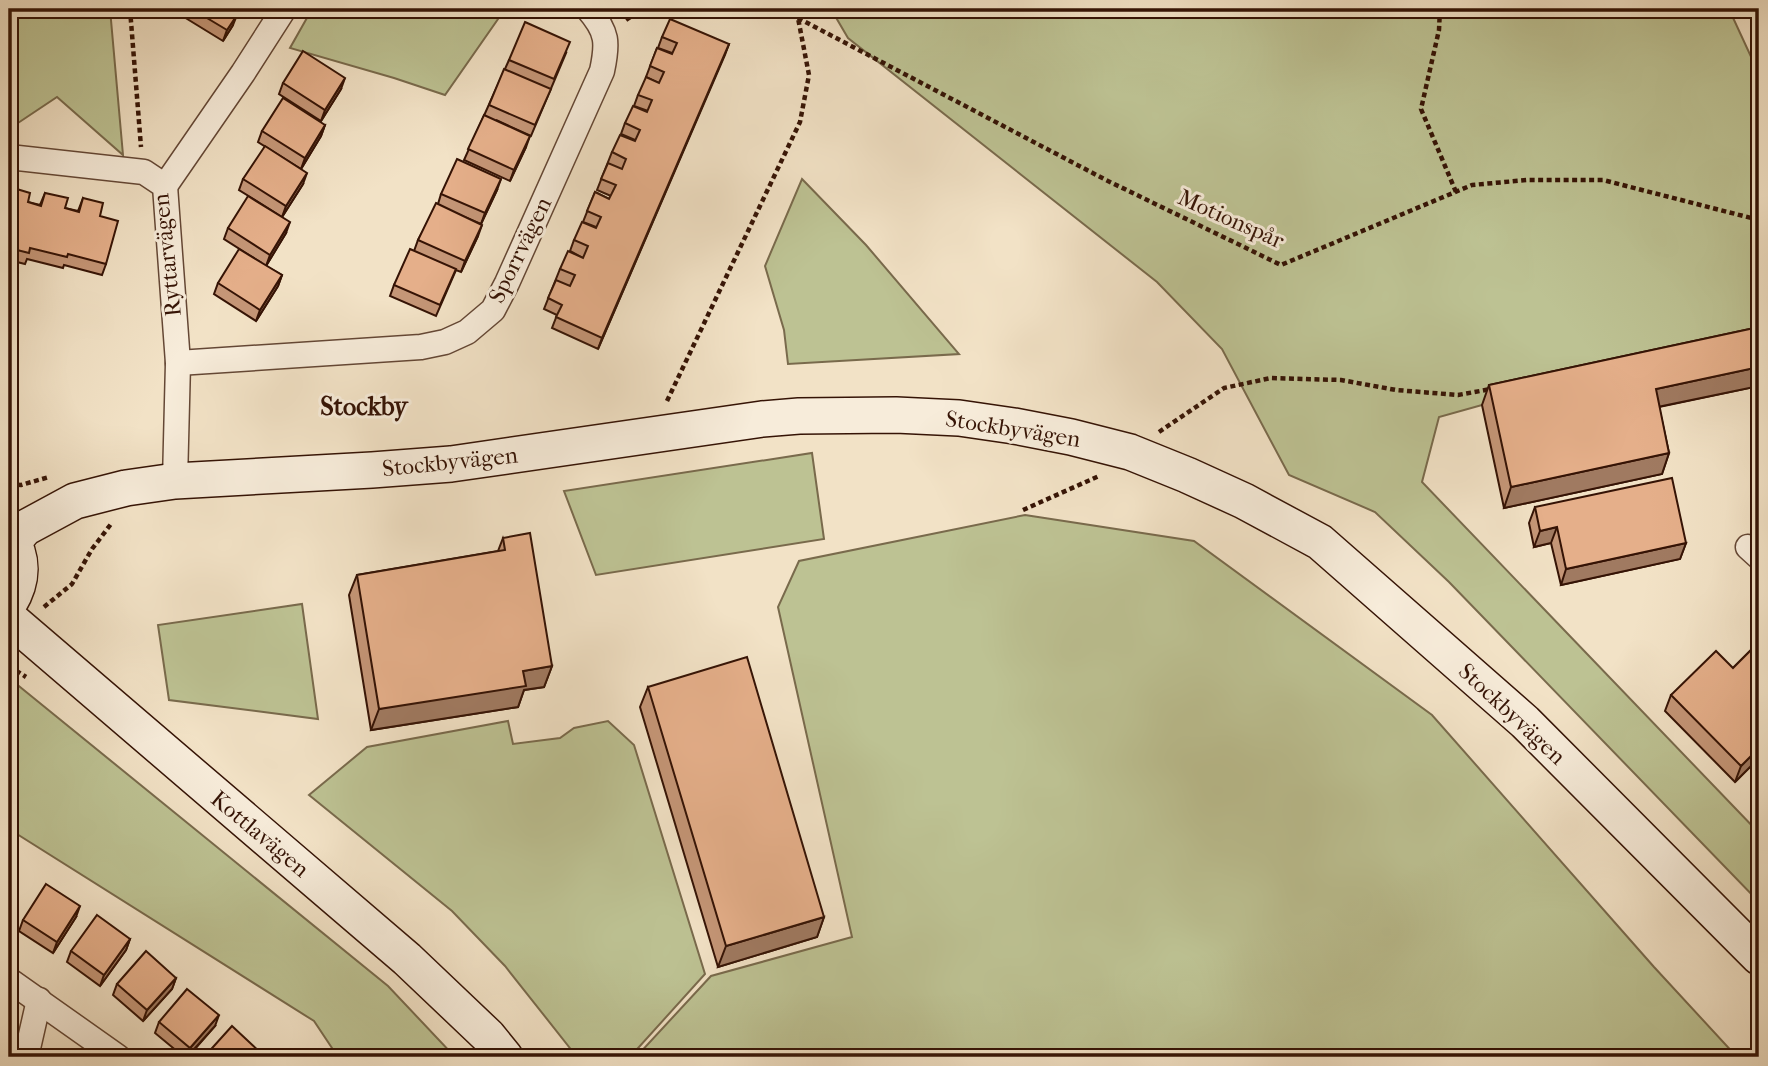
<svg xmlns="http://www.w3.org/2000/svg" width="1768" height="1066" font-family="'IM FELL French Canon',serif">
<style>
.green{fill:#bdc293;stroke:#796a4c;stroke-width:2}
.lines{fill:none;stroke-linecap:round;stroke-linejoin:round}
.street-casing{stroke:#644735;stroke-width:27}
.secondary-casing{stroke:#351305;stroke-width:38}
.path{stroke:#351305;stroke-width:4.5;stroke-dasharray:5 3.5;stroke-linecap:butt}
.street{stroke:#f7ecda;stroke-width:24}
.secondary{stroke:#f7ecda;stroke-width:35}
.wall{fill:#c59677;stroke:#351305;stroke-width:2}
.shaded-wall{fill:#a07a61;stroke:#351305;stroke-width:2}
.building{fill:#e5af8a;stroke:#351305;stroke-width:2}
.labels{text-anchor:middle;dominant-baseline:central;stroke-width:6;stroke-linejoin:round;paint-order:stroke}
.street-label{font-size:23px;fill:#351305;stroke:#f7ecda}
.quarter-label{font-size:26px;font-weight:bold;fill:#351305;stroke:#f7ecda}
</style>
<rect width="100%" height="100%" fill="#f2e2c6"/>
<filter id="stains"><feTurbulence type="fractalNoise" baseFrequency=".00286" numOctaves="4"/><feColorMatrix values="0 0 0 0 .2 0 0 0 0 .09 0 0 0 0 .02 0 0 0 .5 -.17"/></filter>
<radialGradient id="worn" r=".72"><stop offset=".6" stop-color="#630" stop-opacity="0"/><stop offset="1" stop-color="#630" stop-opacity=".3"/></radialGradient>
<g class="green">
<polygon points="9,9 110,9 123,155 57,97 9,129"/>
<polygon points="312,9 505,9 445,95 394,78 290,48"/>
<polygon points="831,9 1729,9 1759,74 1759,346 1482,405 1439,417 1422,482 1759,833 1759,902 1449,582 1375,512 1289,475 1222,349 1157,282 848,38"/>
<polygon points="802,179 866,245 959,354 788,364 784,330 765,266"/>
<polygon points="812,453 824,539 596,575 564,491"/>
<polygon points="1025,515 1194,541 1432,715 1654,967 1737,1057 636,1057 711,976 852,937 778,607 799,561"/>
<polygon points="302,604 318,719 169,700 158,625"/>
<polygon points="9,678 388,986 455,1057 338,1057 314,1021 9,829"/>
<polygon points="508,721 513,744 560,738 574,728 608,721 634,745 705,974 630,1057 577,1057 505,966 452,911 309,795 367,747"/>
</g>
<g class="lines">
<g class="street-casing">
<g id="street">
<polyline points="9,157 144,172 165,186 178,363 175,481"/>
<polyline points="165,186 243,73 284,9"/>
<path d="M178 363 421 347 445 342 467 332 493 310 507 283 602 71C608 43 608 32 588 9"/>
<polyline points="1748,547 1759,557"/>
<polyline points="9,980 118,1057"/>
<polyline points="26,1057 39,1000"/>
</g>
</g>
<g class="secondary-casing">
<g id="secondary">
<path d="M9 535C24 558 23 581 9 604"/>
<polyline points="13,542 25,528 75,501 126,488 175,481 372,470 451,464 762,419 799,416 896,415 959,418 1014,426 1071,437 1130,452 1187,475 1244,501 1320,542 1525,722 1759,957"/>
<polyline points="9,618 407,959 488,1036 505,1057"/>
</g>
</g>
<g class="path">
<polyline points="130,9 141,147"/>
<polyline points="1440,9 1439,30 1421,109 1456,192"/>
<polyline points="798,18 1106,180 1281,265 1472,185 1527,180 1603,180 1759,220"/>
<polyline points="626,20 642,9"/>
<polyline points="667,401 800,122 809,75 798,18 792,9"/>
<polyline points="1159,432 1224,388 1271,378 1341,380 1396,390 1458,395 1491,389"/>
<polyline points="9,484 21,485 49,477"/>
<polyline points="1023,510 1099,476"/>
<polyline points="44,607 72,584 92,549 111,524"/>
<polyline points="9,666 26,677"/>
<polyline points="9,781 14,803 9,828"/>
</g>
<use href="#street" class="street"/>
<use href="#secondary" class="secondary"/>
</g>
<g class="wall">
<polygon points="171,9 228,9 233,25 223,41"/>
<polygon points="662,37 729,44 598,349 552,328 557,315 544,309 560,269 583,258 570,251 574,240 596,227 583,222 595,192 609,199 611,196 597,190 612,152 635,141 635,140 621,134 625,123 648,111 634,106 638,95 659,83 646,77 657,48 672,53 658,48"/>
<polygon points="566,53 531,136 496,120 526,147 510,181 464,160 509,60"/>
<polygon points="283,83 341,89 321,121 279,94"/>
<polygon points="325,125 321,136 301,169 258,142 262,131"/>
<polygon points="243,179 303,184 282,217 239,190"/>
<polygon points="9,190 28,202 40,205 45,193 65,208 78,211 83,198 100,216 106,264 102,275 64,265 63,268 27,259 25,264 9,260"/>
<polygon points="497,190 481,224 455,213 478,236 461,272 456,270 436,316 390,296 394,285 414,251 418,240 438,204 441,194"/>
<polygon points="228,228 286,233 266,266 282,275 278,286 256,321 214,294 218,283 260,262 224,239"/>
<polygon points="1759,327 1759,386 1659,407 1669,453 1662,474 1504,508 1482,405 1489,385"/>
<polygon points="1535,507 1686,543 1680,559 1561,585 1551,543 1534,547 1529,523"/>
<polygon points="503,538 552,666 544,687 524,690 518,707 371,730 349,595 357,575 498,551"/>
<polygon points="1759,642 1759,760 1758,759 1735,782 1665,711 1671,695 1733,668"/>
<polygon points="648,687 824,917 817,937 718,967 640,707"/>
<polygon points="76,917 53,953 19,931 23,920"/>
<polygon points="130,939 126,950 100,986 67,962 71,951"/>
<polygon points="176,978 172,989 143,1021 113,995 117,984"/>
<polygon points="159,1022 215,1026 188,1057 184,1057 155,1033"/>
</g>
<g class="shaded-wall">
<polygon points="237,15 233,25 223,41 227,30"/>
<polygon points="729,44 725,55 598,349 602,338"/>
<polygon points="345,78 341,89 321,121 325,110"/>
<polygon points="325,125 321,136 301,169 305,158"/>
<polygon points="530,136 526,147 510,181 514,170"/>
<polygon points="307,173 303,184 282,217 286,206"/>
<polygon points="501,179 497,190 481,224 485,213"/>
<polygon points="290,222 286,233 266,266 270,255"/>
<polygon points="482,225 478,236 461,272 465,261"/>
<polygon points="282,275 278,286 256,321 260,310"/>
<polygon points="1759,367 1759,386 1648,409 1656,389"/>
<polygon points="1669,453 1662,474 1504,508 1511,487"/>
<polygon points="1557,527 1551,543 1534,547 1540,531"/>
<polygon points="1686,543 1680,559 1561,585 1566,569"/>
<polygon points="552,666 544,687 524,690 518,707 371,730 379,709 523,671"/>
<polygon points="1759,748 1758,759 1735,782 1741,766"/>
<polygon points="80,906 76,917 53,953 57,942"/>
<polygon points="824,917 817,937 718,967 726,946"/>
<polygon points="130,939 126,950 100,986 104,975"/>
<polygon points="176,978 172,989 143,1021 147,1010"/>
<polygon points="219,1015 215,1026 187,1057 190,1048"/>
</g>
<g class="building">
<polygon points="192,9 228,9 237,15 227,30"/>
<polygon points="670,19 729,44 602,338 556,317 562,305 548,298 556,280 570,286 575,275 560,269 568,251 583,258 588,246 574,240 582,222 596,228 601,217 587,211 595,192 609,199 616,185 601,179 608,163 622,169 626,159 612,152 620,135 635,141 640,130 625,123 633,106 647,112 652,100 638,95 646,77 659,83 664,72 650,66 657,48 672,54 677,43 662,37"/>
<polygon points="525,22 570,42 554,79 509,60"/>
<polygon points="303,51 345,78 325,110 283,83"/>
<polygon points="504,69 551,89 535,125 489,105"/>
<polygon points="283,98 325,125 305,158 262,131"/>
<polygon points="484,115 530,136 514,170 468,149"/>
<polygon points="265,146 307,173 286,206 243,179"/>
<polygon points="457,159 501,179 485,213 441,194"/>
<polygon points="10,187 30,193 28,202 41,206 45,193 68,198 65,208 79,212 83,198 103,203 100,216 118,221 106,264 68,254 67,257 30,248 29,253 9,248 9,191"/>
<polygon points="248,196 290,222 270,255 228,228"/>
<polygon points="436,203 482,225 465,261 418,240"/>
<polygon points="239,249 282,275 260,310 218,283"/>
<polygon points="410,249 456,269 440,305 394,285"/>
<polygon points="1759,327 1759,367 1656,389 1669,453 1511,487 1489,385"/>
<polygon points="1672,478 1686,543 1566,569 1557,527 1540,531 1535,507"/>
<polygon points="530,533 552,666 523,671 526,686 379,709 357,575 505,550 503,538"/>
<polygon points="1759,642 1759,748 1741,766 1671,695 1716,651 1733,668"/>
<polygon points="747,657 824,917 726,946 648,687"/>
<polygon points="46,884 80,906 57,942 23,920"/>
<polygon points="97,915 130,939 104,975 71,951"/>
<polygon points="146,951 176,978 147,1010 117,984"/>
<polygon points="187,989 219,1015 190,1048 159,1022"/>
<polygon points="232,1026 262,1054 258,1057 204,1057"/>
</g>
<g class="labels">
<g class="street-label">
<text transform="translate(1231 219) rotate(24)">Motionspår</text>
<text transform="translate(520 250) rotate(-64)">Sporrvägen</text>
<text transform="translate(167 255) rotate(-96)">Ryttarvägen</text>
<text transform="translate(1013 429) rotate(9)">Stockbyvägen</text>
<text transform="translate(450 462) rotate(-6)">Stockbyvägen</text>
<text transform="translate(1512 714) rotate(43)">Stockbyvägen</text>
<text transform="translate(260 834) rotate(40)">Kottlavägen</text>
</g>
<g class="quarter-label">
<text x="364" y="406">Stockby</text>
</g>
</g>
<rect width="1768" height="1066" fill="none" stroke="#f2e2c6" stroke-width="35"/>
<rect x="10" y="10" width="1747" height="1045" fill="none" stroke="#351305" stroke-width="3.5"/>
<rect x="18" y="18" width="1733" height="1031" fill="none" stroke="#351305" stroke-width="2"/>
<rect width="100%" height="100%" filter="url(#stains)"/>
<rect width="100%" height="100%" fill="url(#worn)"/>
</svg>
